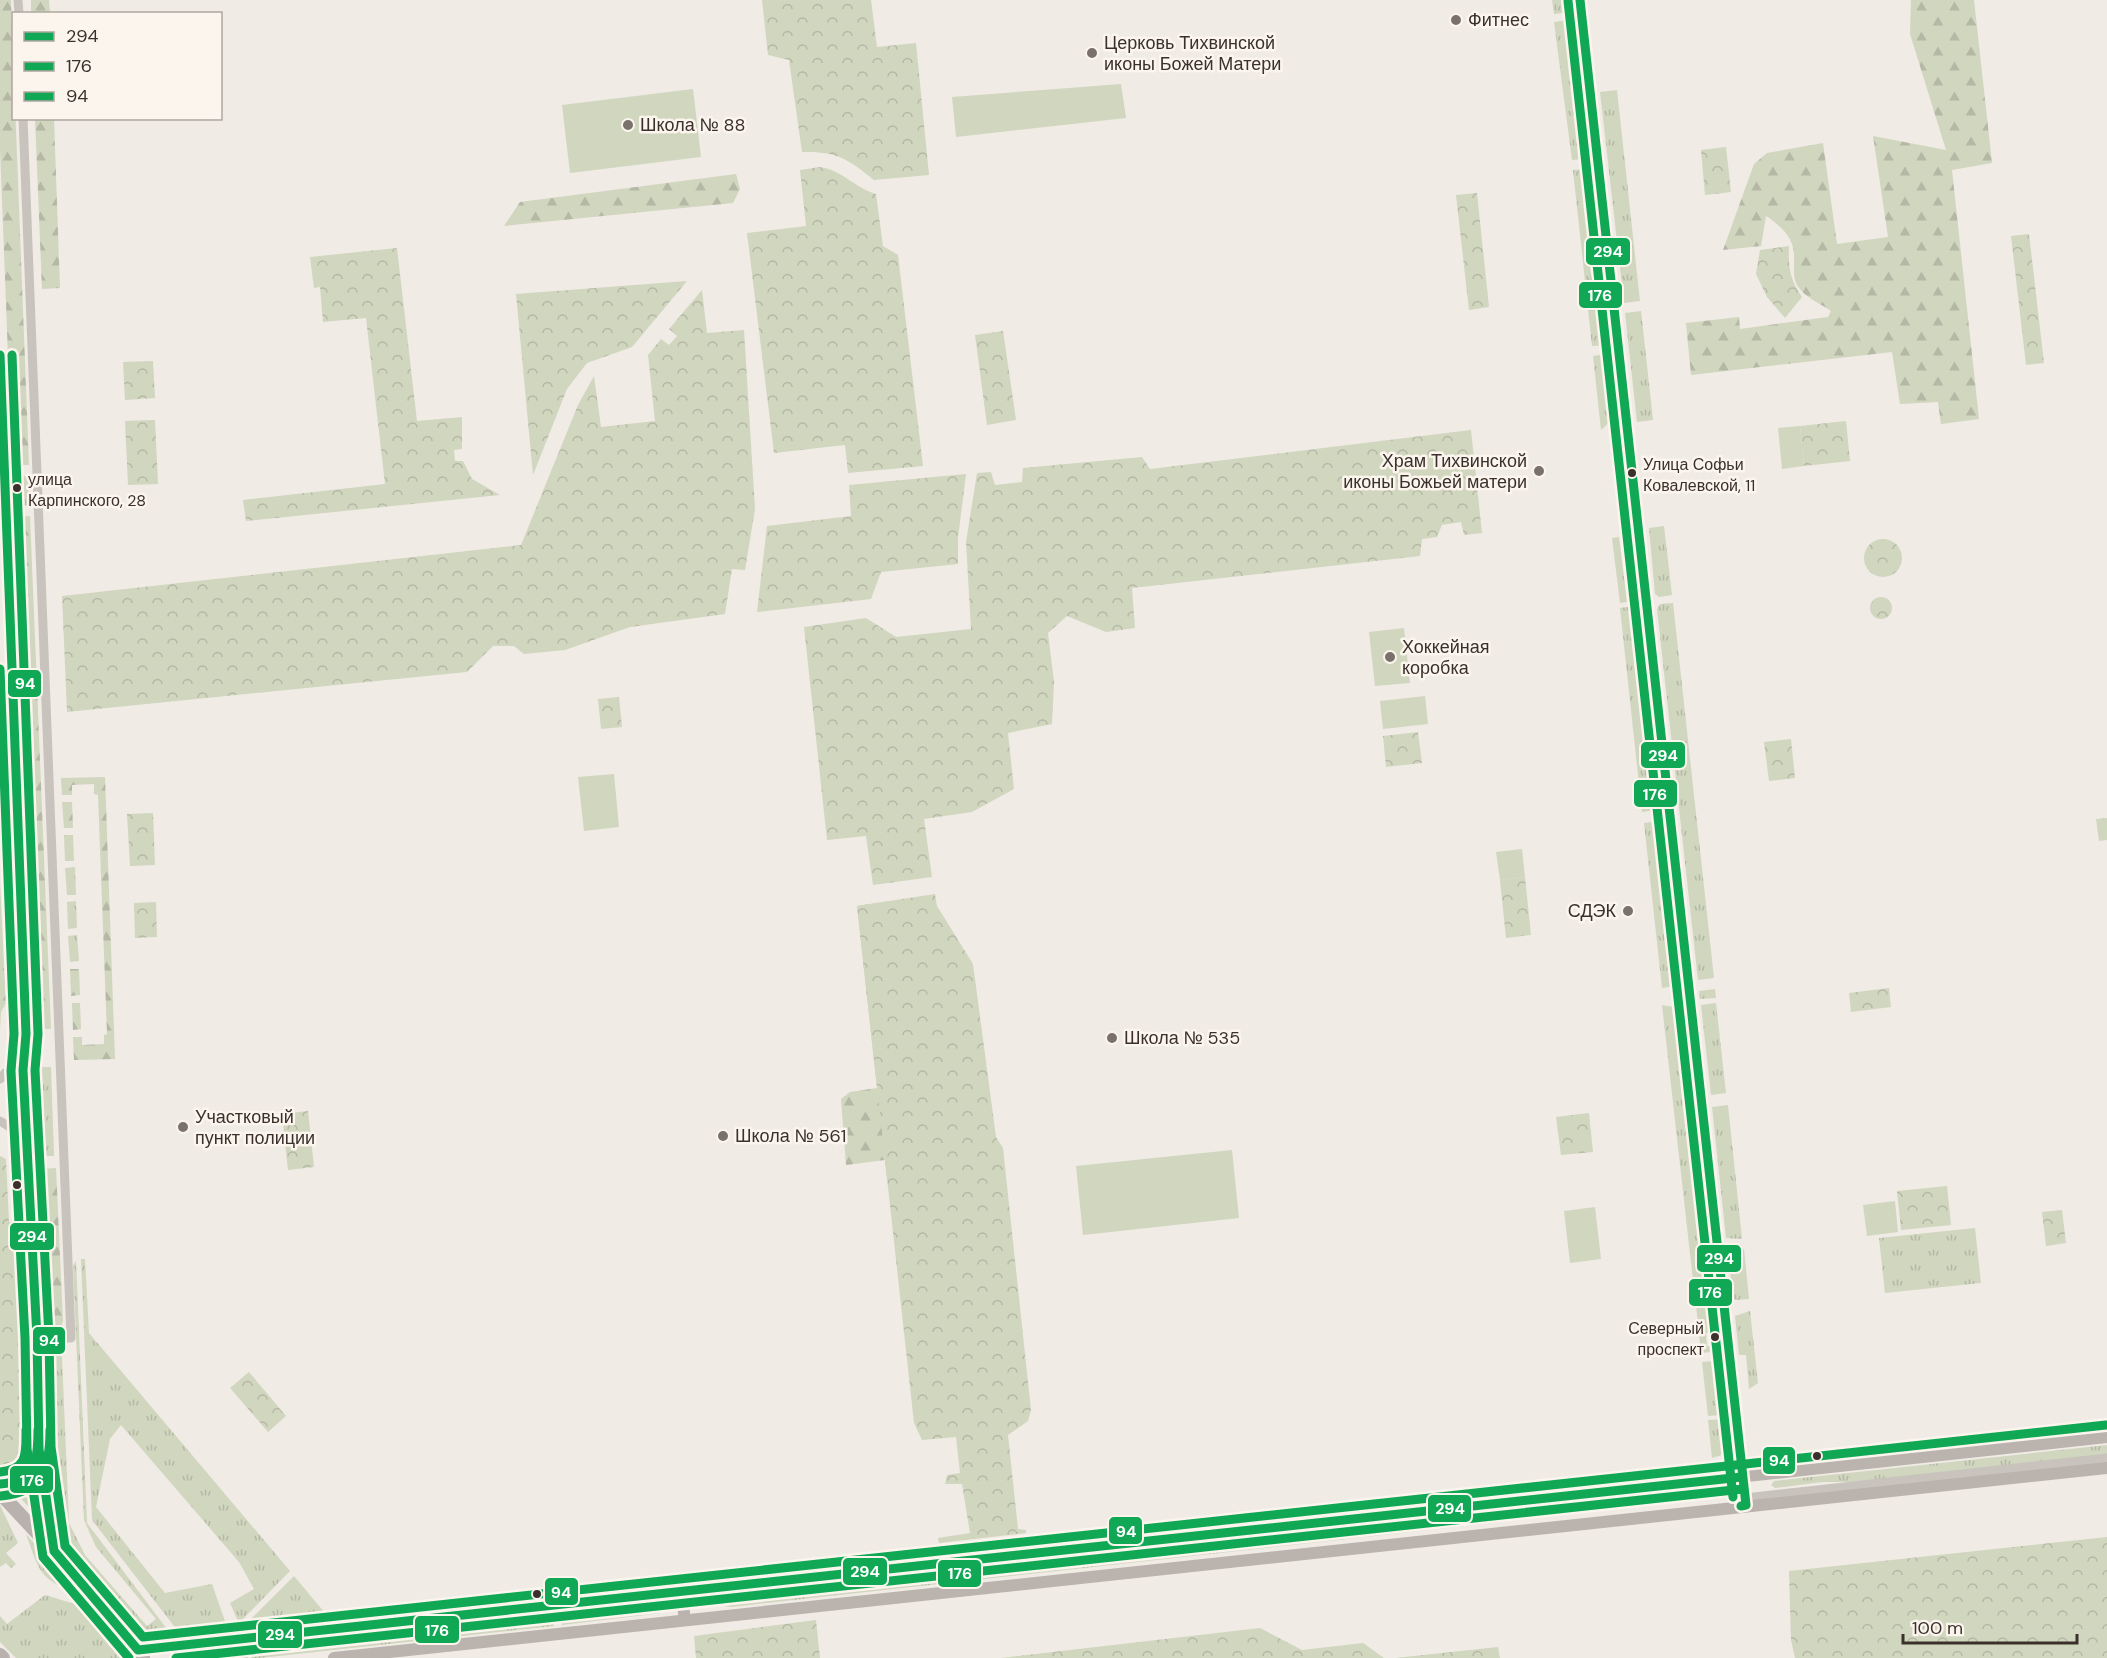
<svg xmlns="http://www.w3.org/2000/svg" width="2107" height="1658" font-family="'DM Sans',sans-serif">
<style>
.grass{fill:url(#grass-tufts)}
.forest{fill:url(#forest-firs)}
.park{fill:url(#park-crowns)}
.garden{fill:#d1d6bf}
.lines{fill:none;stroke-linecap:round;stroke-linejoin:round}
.street{stroke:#c9c3be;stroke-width:9}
.secondary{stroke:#bab3ae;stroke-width:12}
.primary{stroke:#b8b1ad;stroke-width:14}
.bus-1-casing{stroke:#fbf5ee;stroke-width:14}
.bus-2-casing{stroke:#fbf5ee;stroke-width:14}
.bus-3-casing{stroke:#fbf5ee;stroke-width:14}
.bus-1{stroke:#10a855;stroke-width:9}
.bus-2{stroke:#10a855;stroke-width:9}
.bus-3{stroke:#10a855;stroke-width:9}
.poi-dot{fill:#7a716c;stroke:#fbf5ee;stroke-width:2}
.bus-dot{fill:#3b302b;stroke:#fbf5ee;stroke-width:2}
.labels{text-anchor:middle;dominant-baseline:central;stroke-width:5;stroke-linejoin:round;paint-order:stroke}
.bus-label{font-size:16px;fill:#3b302b;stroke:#fbf5ee;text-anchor:start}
.poi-label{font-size:18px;fill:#3b302b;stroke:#fbf5ee;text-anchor:start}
.line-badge{stroke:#fbf5ee;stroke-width:2}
.badge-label{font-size:16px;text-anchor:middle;font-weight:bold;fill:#fff}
</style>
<defs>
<pattern id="grass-tufts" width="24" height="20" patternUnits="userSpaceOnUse" patternTransform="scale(1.5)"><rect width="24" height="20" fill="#d1d6bf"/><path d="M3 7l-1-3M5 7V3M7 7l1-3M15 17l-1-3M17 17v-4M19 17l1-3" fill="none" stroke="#b4b8a4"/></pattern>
<pattern id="forest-firs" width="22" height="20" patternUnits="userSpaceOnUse" patternTransform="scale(1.5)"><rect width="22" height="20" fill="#d1d6bf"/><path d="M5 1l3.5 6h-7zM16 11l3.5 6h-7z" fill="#b4b8a4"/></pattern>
<pattern id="park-crowns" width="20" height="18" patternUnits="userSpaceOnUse" patternTransform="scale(1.5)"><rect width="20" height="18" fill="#d1d6bf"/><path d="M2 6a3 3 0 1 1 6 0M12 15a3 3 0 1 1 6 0" fill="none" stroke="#b4b8a4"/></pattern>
</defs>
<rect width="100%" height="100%" fill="#f0ebe5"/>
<g class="grass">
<polygon points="1552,0 1569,0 1570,12 1554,14"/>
<polygon points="1569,20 1586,155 1582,159 1572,160 1554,22"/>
<polygon points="1617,90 1640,301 1624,303 1600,92"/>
<polygon points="1583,169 1587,172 1606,345 1592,346 1573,170"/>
<polygon points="1641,311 1653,420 1637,422 1625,313"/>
<polygon points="1607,354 1614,418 1601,430 1593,356"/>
<polygon points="21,476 29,476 30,505 22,506"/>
<polygon points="1664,526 1672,595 1659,597 1655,594 1649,528"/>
<polygon points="1619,537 1627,602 1620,603 1612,538"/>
<polygon points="1673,603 1714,978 1698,980 1657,609 1660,604"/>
<polygon points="1635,606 1657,810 1642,812 1620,608"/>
<polygon points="1659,821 1676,986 1662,988 1644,823"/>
<polygon points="64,835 73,835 74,861 65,861"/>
<polygon points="75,867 76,895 67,895 65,868"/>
<polygon points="76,901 77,928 68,929 67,902"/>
<polygon points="77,935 79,961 70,962 68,936"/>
<polygon points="1715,989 1716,998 1700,999 1699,991"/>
<polygon points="1716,1003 1726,1093 1711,1095 1701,1005"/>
<polygon points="1662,1005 1679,1008 1709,1278 1693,1280"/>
<polygon points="36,1067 51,1067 54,1156 39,1156"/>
<polygon points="1728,1105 1742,1239 1726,1238 1712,1107"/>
<polygon points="1975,1228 1981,1283 1885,1293 1879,1238"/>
<polygon points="1744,1249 1749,1299 1736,1300 1733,1298 1728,1254"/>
<polygon points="81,1259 85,1259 89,1333 290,1571 239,1623 230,1603 254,1589 239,1562 121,1425 110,1439 96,1507 165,1593 212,1584 226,1624 177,1630 92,1520"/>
<polygon points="76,1261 87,1523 176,1641 152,1642 138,1636 73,1558 56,1529 47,1357 54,1351 62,1357 69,1523 85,1555 147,1626 156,1619 96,1547 84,1520 73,1266"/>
<polygon points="1705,1295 1709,1333 1706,1333 1707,1346 1711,1346 1711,1352 1701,1353 1695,1296"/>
<polygon points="1750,1311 1758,1383 1749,1389 1746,1355 1739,1355 1735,1316"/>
<polygon points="1713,1361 1719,1415 1708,1416 1702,1362"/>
<polygon points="1724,1419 1728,1453 1712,1458 1708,1420"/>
<polygon points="2107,1445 2107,1455 1863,1482 1823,1482 1775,1488 1771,1485 1774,1481"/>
<polygon points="33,1478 39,1480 41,1513 38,1516 15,1493"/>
<polygon points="1574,1483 1574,1486 1397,1506 1397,1502"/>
<polygon points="1708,1489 1709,1499 731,1607 694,1602"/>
<polygon points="1385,1504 1385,1507 1041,1545 1041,1542"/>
<polygon points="0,1505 18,1543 6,1553 16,1564 11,1568 6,1563 0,1567"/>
<path d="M26 1534 77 1593C39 1580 39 1570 26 1534Z"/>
<polygon points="1027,1543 1027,1546 937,1556 937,1553"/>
<polygon points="928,1554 929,1557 580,1596 579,1593"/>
<polygon points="294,1576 325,1613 248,1622"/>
<polygon points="45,1595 95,1610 132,1658 16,1658 0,1642 0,1616 7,1624"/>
<polygon points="510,1600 510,1604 359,1620 357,1617"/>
<polygon points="625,1607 661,1613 562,1625 560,1615"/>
<polygon points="553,1615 554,1626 260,1658 252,1658 249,1653 252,1645 468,1621"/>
<polygon points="346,1618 345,1621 245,1633 244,1630"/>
<polygon points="235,1647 235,1658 191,1658 189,1652"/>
</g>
<g class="forest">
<polygon points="0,0 11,0 29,465 18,465 17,433 11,433 0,149"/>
<polygon points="31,0 49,0 50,13 31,13"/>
<path d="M1911 0H1974L1992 163 1952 170 1979 419 1941 424 1938 402 1900 404 1892 352 1691 375 1686 323 1739 317 1740 329 1828 317 1831 311C1820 303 1805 298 1797 285 1793 278 1794 270 1794 262 1796 240 1784 228 1766 216L1761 246 1723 250 1754 164 1767 153 1823 143 1837 244 1888 237 1873 136 1946 150 1910 34Z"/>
<polygon points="35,119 54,119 60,288 42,289"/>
<polygon points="736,174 740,189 733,203 504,226 520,202"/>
<polygon points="30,516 51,1029 42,1029 42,1012 36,1012 16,517"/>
<polygon points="105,777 115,1059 74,1060 73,1037 82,1037 82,1045 104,1044 104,1035 107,1034 98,795 94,794 94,784 72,785 72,795 62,795 61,778"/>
<polygon points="62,802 72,802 73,828 64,828"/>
<polygon points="0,883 6,1003 1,1012 0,1031"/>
<polygon points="889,901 887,1179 885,1160 846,1165 841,1099 850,1092 877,1088 857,906"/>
<polygon points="70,969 79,969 80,995 71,996"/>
<polygon points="72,1003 80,1003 81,1029 73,1030"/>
<polygon points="56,1168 63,1321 61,1327 55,1330 50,1327 47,1322 40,1169"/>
</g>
<g class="park">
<path d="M762 0H871L877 47 916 43 929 175 874 180C848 159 837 151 802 152L789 60 768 55Z"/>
<polygon points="1726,147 1731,192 1705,195 1701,150"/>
<path d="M820 167C842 170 855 188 876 194L883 246 898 255 923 466 848 473 845 445 774 453 747 233 806 226 800 170Z"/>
<polygon points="1477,193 1489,307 1469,310 1456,195"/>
<polygon points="2029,234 2044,363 2026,365 2011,236"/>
<path d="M1789 246C1788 267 1790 280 1802 297L1785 318 1767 297 1756 274 1760 250Z"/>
<polygon points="397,248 417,421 462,417 462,449 454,450 455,461 463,461 472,479 500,495 246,521 243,500 385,484 366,318 323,322 320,287 314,288 310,257"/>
<polygon points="687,281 632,347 587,363 567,389 533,475 516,294"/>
<polygon points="702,290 707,333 744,330 755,509 745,570 732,569 725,614 630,627 565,650 524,654 514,646 493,646 467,672 67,712 62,596 521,545 578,405 594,376 601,427 655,421 648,355 661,339 669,345 677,336 669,329"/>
<polygon points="1003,331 1016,420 987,425 975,335"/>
<polygon points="153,361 155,398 125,400 123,362"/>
<polygon points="155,420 158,484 128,485 125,421"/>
<polygon points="1846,421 1850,461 1804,466 1800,426"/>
<polygon points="1471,430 1482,533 1464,535 1461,522 1442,525 1437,537 1422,539 1420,556 1132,588 1135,628 1106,632 1067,616 1048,633 1054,682 1052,724 1008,733 1014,789 972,812 924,819 932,877 873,885 866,836 827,840 804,627 866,618 896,637 971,629 966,542 977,473 991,472 995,485 1022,482 1023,468 1142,457 1150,469"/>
<polygon points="966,474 958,538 958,564 881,572 871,599 757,612 767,526 851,516 849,485"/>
<circle cx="1883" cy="558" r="19"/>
<circle cx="1881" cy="608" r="11"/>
<polygon points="619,697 622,727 601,729 598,699"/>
<polygon points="1418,732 1422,763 1386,767 1383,736"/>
<polygon points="1791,739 1795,778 1769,781 1764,742"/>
<polygon points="153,813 155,865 130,866 127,814"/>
<polygon points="2107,818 2107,840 2099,841 2096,819"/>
<polygon points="1525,877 1531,935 1506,938 1500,880"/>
<polygon points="935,894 937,906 973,964 996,1137 1003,1148 1031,1410 1028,1421 1008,1435 1018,1529 1026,1530 1026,1533 939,1543 938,1538 970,1533 962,1484 945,1484 947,1475 960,1473 956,1437 922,1440 914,1423 857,906"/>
<polygon points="156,902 157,937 135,938 134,903"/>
<polygon points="1889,988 1891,1007 1851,1012 1849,993"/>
<polygon points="308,1111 314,1167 288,1170 282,1114"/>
<polygon points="1589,1113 1593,1152 1561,1155 1556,1117"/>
<polygon points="0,1156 6,1159 9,1222 20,1222 22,1226 31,1439 30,1465 20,1477 0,1478"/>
<polygon points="1947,1186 1951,1225 1901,1230 1897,1191"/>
<polygon points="2062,1210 2066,1243 2046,1246 2042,1212"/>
<polygon points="249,1372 286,1416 268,1432 230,1388"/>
<polygon points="2107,1537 2107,1658 1795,1658 1791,1640 1789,1571"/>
<polygon points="816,1620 820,1658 696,1658 694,1636"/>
<polygon points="1260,1628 1302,1650 1363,1643 1384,1658 1001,1658"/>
<polygon points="1498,1647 1500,1658 1395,1658"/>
</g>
<g class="garden">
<polygon points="1121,84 1126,118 956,137 952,97"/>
<polygon points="693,89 701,157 570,173 562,105"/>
<polygon points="1800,426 1804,466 1782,469 1778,428"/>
<polygon points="1404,628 1410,683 1375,686 1369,632"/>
<polygon points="1425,696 1428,724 1383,729 1380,701"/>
<polygon points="614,774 619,827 584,831 578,777"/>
<polygon points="1522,849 1525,877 1500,880 1496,852"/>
<polygon points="1232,1150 1239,1218 1083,1235 1076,1166"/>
<polygon points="1895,1201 1898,1232 1867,1236 1863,1205"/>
<polygon points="1595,1207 1601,1259 1570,1263 1564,1211"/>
</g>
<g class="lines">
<g class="street">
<polyline points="18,0 19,14"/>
<polyline points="23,118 71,1338 37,1338"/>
<polyline points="0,667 13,1034 23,1070 5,1073 0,1079"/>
<polyline points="0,1121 16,1131 26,1132"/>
<polyline points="1745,1498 2107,1458"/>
</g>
<g class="secondary">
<polyline points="1580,0 1746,1505"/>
<polyline points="0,355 26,1034 23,1070 37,1338 39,1449 43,1463 47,1514 54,1551"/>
<path d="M0 1484C25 1484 32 1473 38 1450"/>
<polyline points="681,1592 685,1620"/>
<polyline points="240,1640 242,1658"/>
<polyline points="138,1650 2107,1437"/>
<polyline points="334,1658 2107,1468"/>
</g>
<g class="primary">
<polyline points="0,1493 54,1551 143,1658"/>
<polyline points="0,1655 3,1658"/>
</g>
<g class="bus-1-casing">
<g id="bus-1">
<polyline points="1580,0 1746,1505 1741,1506"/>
<polyline points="0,355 26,1034 23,1070 37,1338 39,1449 54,1551 138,1650 1742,1477"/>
<path d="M0 1484C36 1481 38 1462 38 1430"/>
</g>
</g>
<g class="bus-2-casing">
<g id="bus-2">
<polyline points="1568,1 1733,1497"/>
<polyline points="0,669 14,1034 11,1071 25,1338 27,1449 43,1557 129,1658"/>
<path d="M1 1496C43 1492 50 1468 50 1430"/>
<polyline points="176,1658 1743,1489"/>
</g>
</g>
<g class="bus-3-casing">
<g id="bus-3">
<polyline points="12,355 38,1034 35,1070 49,1337 51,1447 65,1546 143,1637 2106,1425"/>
<path d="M0 1472C28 1469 26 1454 26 1430"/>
</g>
</g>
<use href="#bus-1" class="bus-1"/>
<use href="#bus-2" class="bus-2"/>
<use href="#bus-3" class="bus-3"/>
</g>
<g class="poi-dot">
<circle cx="1456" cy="20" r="6"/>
<circle cx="1092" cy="53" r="6"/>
<circle cx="628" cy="125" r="6"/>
<circle cx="1539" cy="471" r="6"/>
<circle cx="1390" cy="657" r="6"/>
<circle cx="1628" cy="911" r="6"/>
<circle cx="1112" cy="1038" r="6"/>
<circle cx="183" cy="1127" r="6"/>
<circle cx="723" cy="1136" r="6"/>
</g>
<g class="bus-dot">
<circle cx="1632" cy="473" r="5"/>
<circle cx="17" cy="488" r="5"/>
<circle cx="17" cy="1185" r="5"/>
<circle cx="1715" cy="1337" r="5"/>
<circle cx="1817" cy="1456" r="5"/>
<circle cx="537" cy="1594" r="5"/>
</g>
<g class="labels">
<g class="bus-label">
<text x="1643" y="464">Улица Софьи<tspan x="1643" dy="21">Ковалевской, 11</tspan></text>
<text x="28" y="479">улица<tspan x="28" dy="21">Карпинского, 28</tspan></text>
<text x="1704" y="1328" text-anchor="end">Северный<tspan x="1704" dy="21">проспект</tspan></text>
</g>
<g class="poi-label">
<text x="1468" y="20">Фитнес</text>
<text x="1104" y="43">Церковь Тихвинской<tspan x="1104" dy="21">иконы Божей Матери</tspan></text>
<text x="640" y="125">Школа № 88</text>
<text x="1527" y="461" text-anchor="end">Храм Тихвинской<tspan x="1527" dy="21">иконы Божьей матери</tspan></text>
<text x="1402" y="647">Хоккейная<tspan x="1402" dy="21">коробка</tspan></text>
<text x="1616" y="911" text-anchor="end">СДЭК</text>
<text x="1124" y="1038">Школа № 535</text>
<text x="195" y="1117">Участковый<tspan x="195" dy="21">пункт полиции</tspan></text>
<text x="735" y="1136">Школа № 561</text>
</g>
</g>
<g class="line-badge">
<rect x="1585" y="237" width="46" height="29" rx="6" fill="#10a855"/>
<rect x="1578" y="281" width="45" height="28" rx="6" fill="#10a855"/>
<rect x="7" y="669" width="35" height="29" rx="6" fill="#10a855"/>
<rect x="1640" y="741" width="46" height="28" rx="6" fill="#10a855"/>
<rect x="1633" y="779" width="45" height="29" rx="6" fill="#10a855"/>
<rect x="9" y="1222" width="46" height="29" rx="6" fill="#10a855"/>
<rect x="1696" y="1244" width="46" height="29" rx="6" fill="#10a855"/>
<rect x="1688" y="1278" width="45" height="29" rx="6" fill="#10a855"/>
<rect x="32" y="1326" width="34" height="29" rx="6" fill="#10a855"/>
<rect x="1762" y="1446" width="34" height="29" rx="6" fill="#10a855"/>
<rect x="9" y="1465" width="45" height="29" rx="6" fill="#10a855"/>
<rect x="1427" y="1494" width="45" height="29" rx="6" fill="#10a855"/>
<rect x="1108" y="1516" width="35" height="29" rx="6" fill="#10a855"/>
<rect x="842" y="1557" width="46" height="29" rx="6" fill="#10a855"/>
<rect x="937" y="1559" width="45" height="29" rx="6" fill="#10a855"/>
<rect x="544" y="1577" width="35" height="29" rx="6" fill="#10a855"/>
<rect x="414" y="1615" width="46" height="29" rx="6" fill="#10a855"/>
<rect x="257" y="1620" width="46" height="29" rx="6" fill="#10a855"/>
</g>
<g class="badge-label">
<text x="1608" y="257">294</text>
<text x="1600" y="301">176</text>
<text x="25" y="689">94</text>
<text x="1663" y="761">294</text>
<text x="1655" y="800">176</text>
<text x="32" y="1242">294</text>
<text x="1719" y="1264">294</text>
<text x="1710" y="1298">176</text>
<text x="49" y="1346">94</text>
<text x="1779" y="1466">94</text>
<text x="32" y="1486">176</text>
<text x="1450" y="1514">294</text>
<text x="1126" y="1537">94</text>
<text x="865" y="1577">294</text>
<text x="960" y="1579">176</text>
<text x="561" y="1598">94</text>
<text x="437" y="1636">176</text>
<text x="280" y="1640">294</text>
</g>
<rect x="12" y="12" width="210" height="108" fill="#fbf5ee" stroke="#aea6a0" stroke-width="1.5"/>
<rect x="24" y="32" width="30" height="9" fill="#10a855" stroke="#aea6a0" stroke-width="1.5"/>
<text x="66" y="42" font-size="18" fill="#3b302b">294</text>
<rect x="24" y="62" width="30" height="9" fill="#10a855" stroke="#aea6a0" stroke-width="1.5"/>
<text x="66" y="72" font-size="18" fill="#3b302b">176</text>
<rect x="24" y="92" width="30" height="9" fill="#10a855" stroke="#aea6a0" stroke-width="1.5"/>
<text x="66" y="102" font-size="18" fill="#3b302b">94</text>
<path d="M1903 1634v9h174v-9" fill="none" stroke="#3b302b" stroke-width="3"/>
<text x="1912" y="1634" font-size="18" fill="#3b302b" stroke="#fbf5ee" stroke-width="4.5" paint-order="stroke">100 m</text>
</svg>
